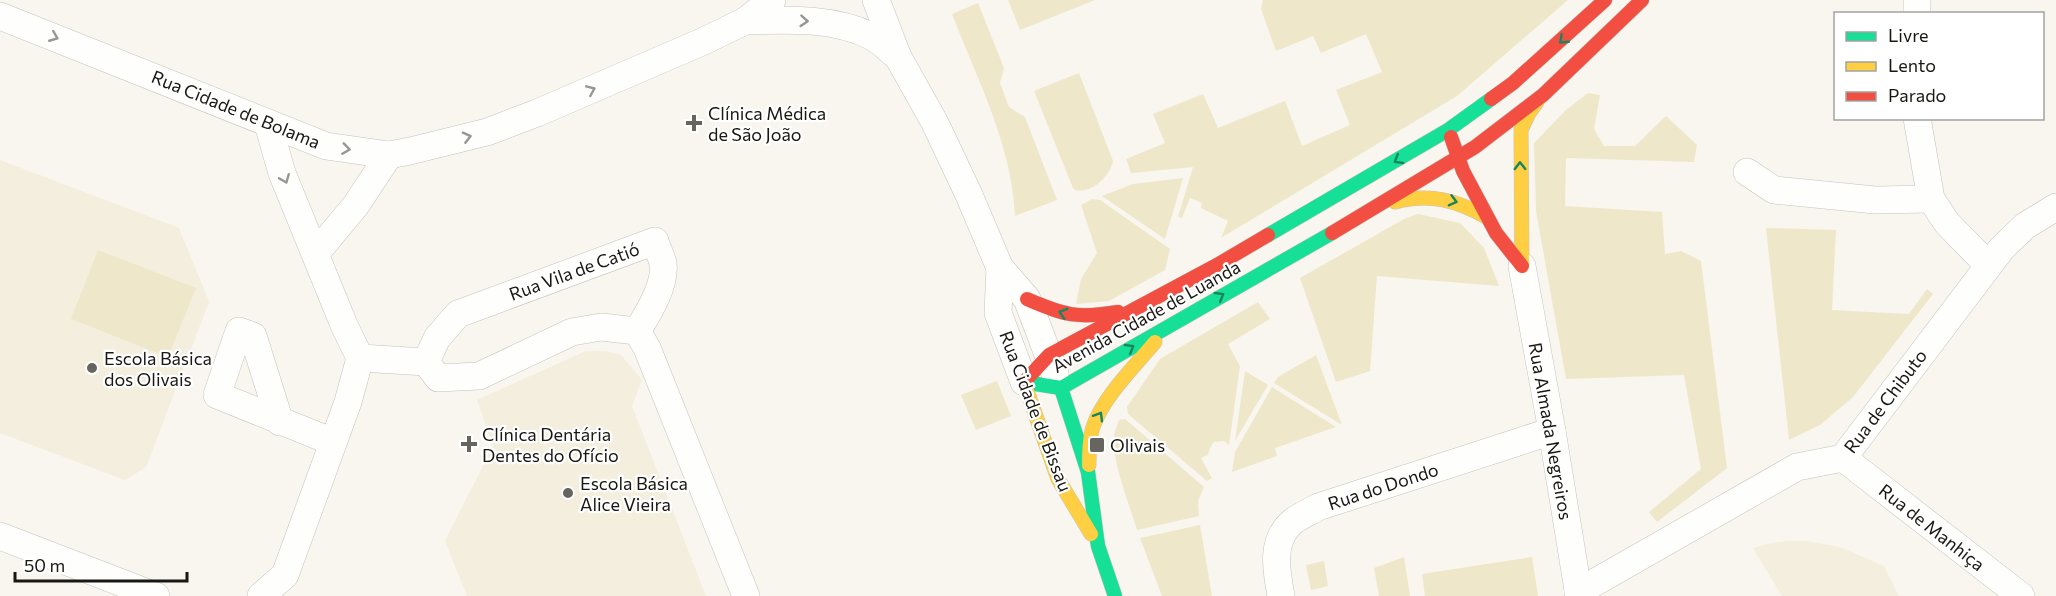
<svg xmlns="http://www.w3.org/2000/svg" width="2056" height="596" font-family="Commissioner,sans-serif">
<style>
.built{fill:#f3eede}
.green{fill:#efe7ca}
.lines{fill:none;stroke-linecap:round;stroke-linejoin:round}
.street-casing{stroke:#c5c3bd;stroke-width:28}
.fast-casing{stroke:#c5c3bd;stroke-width:15}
.slow-casing{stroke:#c5c3bd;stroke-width:15}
.jam-casing{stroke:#c5c3bd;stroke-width:15}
.street{stroke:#fefefc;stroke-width:27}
.fast{stroke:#16e098;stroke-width:14}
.slow{stroke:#ffcf43;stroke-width:14}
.jam{stroke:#f24e42;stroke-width:14}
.oneway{stroke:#979693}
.oneway2{stroke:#17865c}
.poi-dot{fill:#67655f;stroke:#fff;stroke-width:2}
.labels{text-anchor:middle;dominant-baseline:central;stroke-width:4.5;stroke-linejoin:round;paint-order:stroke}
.street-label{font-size:18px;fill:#191712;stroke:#fff}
.poi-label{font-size:18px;fill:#191712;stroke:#fff;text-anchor:start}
</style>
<rect width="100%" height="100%" fill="#f8f6ee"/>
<g class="built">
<polygon points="0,160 179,228 209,302 146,467 125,480 0,433"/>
<polygon points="586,351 605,351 621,355 642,380 632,406 706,596 467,596 445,541 493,446 477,400"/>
<polygon points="1789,541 1806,541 1840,547 1884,566 1899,596 1782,596 1753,548 1772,543"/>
</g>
<g class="green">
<polygon points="1008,0 1095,0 1020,30"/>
<polygon points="1263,0 1568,0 1457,96 1221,238 1228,221 1201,208 1202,203 1190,198 1182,218 1178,217 1193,167 1131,173 1126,159 1165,143 1153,114 1203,94 1218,128 1285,101 1302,146 1350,125 1336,90 1382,72 1366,34 1321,53 1313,36 1276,51 1261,9"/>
<path d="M978 3 1004 68 1000 83 1009 107 1025 117 1057 200 1015 216C1012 145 977 79 952 14Z"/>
<path d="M1079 73 1113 161C1110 176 1092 194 1075 190L1073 188 1034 91Z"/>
<polygon points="1588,93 1600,95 1594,129 1604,146 1635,146 1666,116 1697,145 1694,162 1566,158 1565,206 1662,212 1665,254 1681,251 1701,261 1727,468 1657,522 1649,512 1701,469 1684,375 1566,379 1536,211 1534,143 1566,110"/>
<polygon points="1183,178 1165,239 1102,196 1133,184"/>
<polygon points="1092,199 1100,200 1170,249 1165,270 1109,301 1076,304 1081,279 1097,253 1081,205"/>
<polygon points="1418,214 1460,223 1484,248 1499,286 1377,276 1370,371 1336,382 1300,278 1404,219"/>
<polygon points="1766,228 1836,230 1832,310 1909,314 1927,289 1933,294 1853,397 1820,425 1789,440"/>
<polygon points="98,250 196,288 168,357 71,319"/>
<polygon points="1258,302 1270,319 1228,344 1240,366 1229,445 1224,441 1214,442 1210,448 1208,455 1201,458 1212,478 1207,481 1128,414 1127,407 1160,359"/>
<polygon points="1316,355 1342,425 1274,383 1278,377"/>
<polygon points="1245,371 1268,385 1235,441"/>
<polygon points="997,381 1011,416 976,430 961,395"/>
<polygon points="1272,387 1336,427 1275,448 1277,456 1232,472 1235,452"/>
<path d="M1125 419 1204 487 1198 501 1199 516 1137 530C1130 506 1112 462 1114 438 1114 432 1117 426 1119 420Z"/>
<polygon points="1200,525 1212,596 1162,596 1140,538"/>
<polygon points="1404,557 1410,596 1379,596 1374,568"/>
<polygon points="1532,557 1538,596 1425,596 1422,574"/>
<polygon points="1324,561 1328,586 1311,590 1306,565"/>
</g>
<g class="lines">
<g class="street-casing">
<g id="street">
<polyline points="876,0 898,57 935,123 969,195 1000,268 1027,299 1055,373"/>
<polyline points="1917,14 1917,0"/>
<polyline points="0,16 326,146 389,155 410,151 487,132 537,113 704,41 745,21 772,0"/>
<path d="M745 21C787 20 832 17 871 36 881 41 889 50 898 57"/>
<polyline points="1917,118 1931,199 1947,223 1988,265"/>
<polyline points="1747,172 1774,190 1875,200 1931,199"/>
<path d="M655 241C657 249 662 257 663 264 666 285 648 314 637 331L601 327 572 332 479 376 438 378 426 362 437 338 458 314Z"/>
<polyline points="316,253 356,205 389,155"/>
<polyline points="1522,266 1552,431 1579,596"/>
<polyline points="1000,268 998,313 1024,382"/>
<polyline points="637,331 647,348 746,596"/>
<polyline points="360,358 426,362"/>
<polyline points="280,422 253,336 239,331 217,395 333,442"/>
<polyline points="1843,458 2021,596"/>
<polyline points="0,536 156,596"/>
<polyline points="1578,592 1797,467 1843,458 2002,248 2025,226 2056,207"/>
<polyline points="261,596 285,575 348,402 360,358 344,325 282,173 268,124"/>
<path d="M1281 596C1277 572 1270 544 1290 524 1297 517 1310 512 1318 507L1552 431"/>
</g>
</g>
<g class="fast-casing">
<g id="fast">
<polyline points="1268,235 1448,130 1491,99"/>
<polyline points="1024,382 1061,388 1332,233"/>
<polyline points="1061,388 1088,472 1098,546 1115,596"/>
</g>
</g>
<g class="slow-casing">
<g id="slow">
<path d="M1395 202C1430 193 1457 200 1488 218"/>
<polyline points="1522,266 1521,130 1529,113 1537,102"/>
<polyline points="1024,382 1058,479 1091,534"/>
<path d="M1089 465C1089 453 1089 439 1093 427 1103 397 1135 366 1155 342"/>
</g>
</g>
<g class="jam-casing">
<g id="jam">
<polyline points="1491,99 1513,83 1605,0"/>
<polyline points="1451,137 1463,171 1496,233 1522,266"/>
<polyline points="1332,233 1475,147 1543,95 1642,0"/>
<path d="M1027 299C1063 315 1078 319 1118 312"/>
<polyline points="1024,382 1049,355 1217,265 1268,235"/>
</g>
</g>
<use href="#street" class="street"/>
<use href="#fast" class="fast"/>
<use href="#slow" class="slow"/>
<use href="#jam" class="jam"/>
</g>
<defs><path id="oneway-chevron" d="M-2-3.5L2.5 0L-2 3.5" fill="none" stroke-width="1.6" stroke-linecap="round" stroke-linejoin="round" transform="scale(1.5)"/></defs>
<g class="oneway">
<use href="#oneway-chevron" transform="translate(804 21) rotate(4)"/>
<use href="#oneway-chevron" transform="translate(54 37) rotate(22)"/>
<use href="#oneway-chevron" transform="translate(591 90) rotate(-23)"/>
<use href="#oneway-chevron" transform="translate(467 137) rotate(-14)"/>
<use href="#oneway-chevron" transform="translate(346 149) rotate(8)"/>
<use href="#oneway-chevron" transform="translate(285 179) rotate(68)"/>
</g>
<g class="oneway2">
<use href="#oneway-chevron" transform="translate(1563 40) rotate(137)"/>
<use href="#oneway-chevron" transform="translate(1398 160) rotate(149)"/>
<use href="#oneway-chevron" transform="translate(1520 166) rotate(-91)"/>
<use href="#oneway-chevron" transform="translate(1453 201) rotate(15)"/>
<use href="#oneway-chevron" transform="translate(1220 296) rotate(-30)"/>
<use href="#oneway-chevron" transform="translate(1063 313) rotate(-163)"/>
<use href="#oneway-chevron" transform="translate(1130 348) rotate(-30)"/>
<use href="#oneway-chevron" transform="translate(1099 416) rotate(-59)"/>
</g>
<g class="poi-dot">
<path d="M691 114h6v6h6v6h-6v6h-6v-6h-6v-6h6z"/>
<circle cx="92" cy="368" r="6"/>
<path d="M466 435h6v6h6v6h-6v6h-6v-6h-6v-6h6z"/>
<rect x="1089" y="437" width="16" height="16" rx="3"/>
<circle cx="568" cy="493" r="6"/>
</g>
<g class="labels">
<g class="street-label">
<text transform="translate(236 109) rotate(22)">Rua Cidade de Bolama</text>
<text transform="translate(574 271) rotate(-20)">Rua Vila de Catió</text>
<text transform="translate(1146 316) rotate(-29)">Avenida Cidade de Luanda</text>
<text transform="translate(1885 401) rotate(-53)">Rua de Chibuto</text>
<text transform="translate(1036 411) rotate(69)">Rua Cidade de Bissau</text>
<text transform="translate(1551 431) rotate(80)">Rua Almada Negreiros</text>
<text transform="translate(1383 486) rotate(-18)">Rua do Dondo</text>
<text transform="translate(1932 527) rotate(38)">Rua de Manhiça</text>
</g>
<g class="poi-label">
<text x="708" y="113">Clínica Médica<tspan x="708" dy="21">de São João</tspan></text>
<text x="104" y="358">Escola Básica<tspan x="104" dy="21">dos Olivais</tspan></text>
<text x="482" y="434">Clínica Dentária<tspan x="482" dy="21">Dentes do Ofício</tspan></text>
<text x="1110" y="445">Olivais</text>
<text x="580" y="483">Escola Básica<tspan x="580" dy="21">Alice Vieira</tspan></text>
</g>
</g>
<rect x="1834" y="12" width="210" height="108" fill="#ffffff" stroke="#a3a2a0" stroke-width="1.5"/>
<rect x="1846" y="32" width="30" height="9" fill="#16e098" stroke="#a3a2a0" stroke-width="1.5"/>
<text x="1888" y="42" font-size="18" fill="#191712">Livre</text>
<rect x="1846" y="62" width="30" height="9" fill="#ffcf43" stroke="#a3a2a0" stroke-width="1.5"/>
<text x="1888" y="72" font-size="18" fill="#191712">Lento</text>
<rect x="1846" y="92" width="30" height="9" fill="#f24e42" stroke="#a3a2a0" stroke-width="1.5"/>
<text x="1888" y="102" font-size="18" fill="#191712">Parado</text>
<path d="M15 572v9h172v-9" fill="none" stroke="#191712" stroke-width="3"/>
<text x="24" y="572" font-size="18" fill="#191712" stroke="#ffffff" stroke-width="4.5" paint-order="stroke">50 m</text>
</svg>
